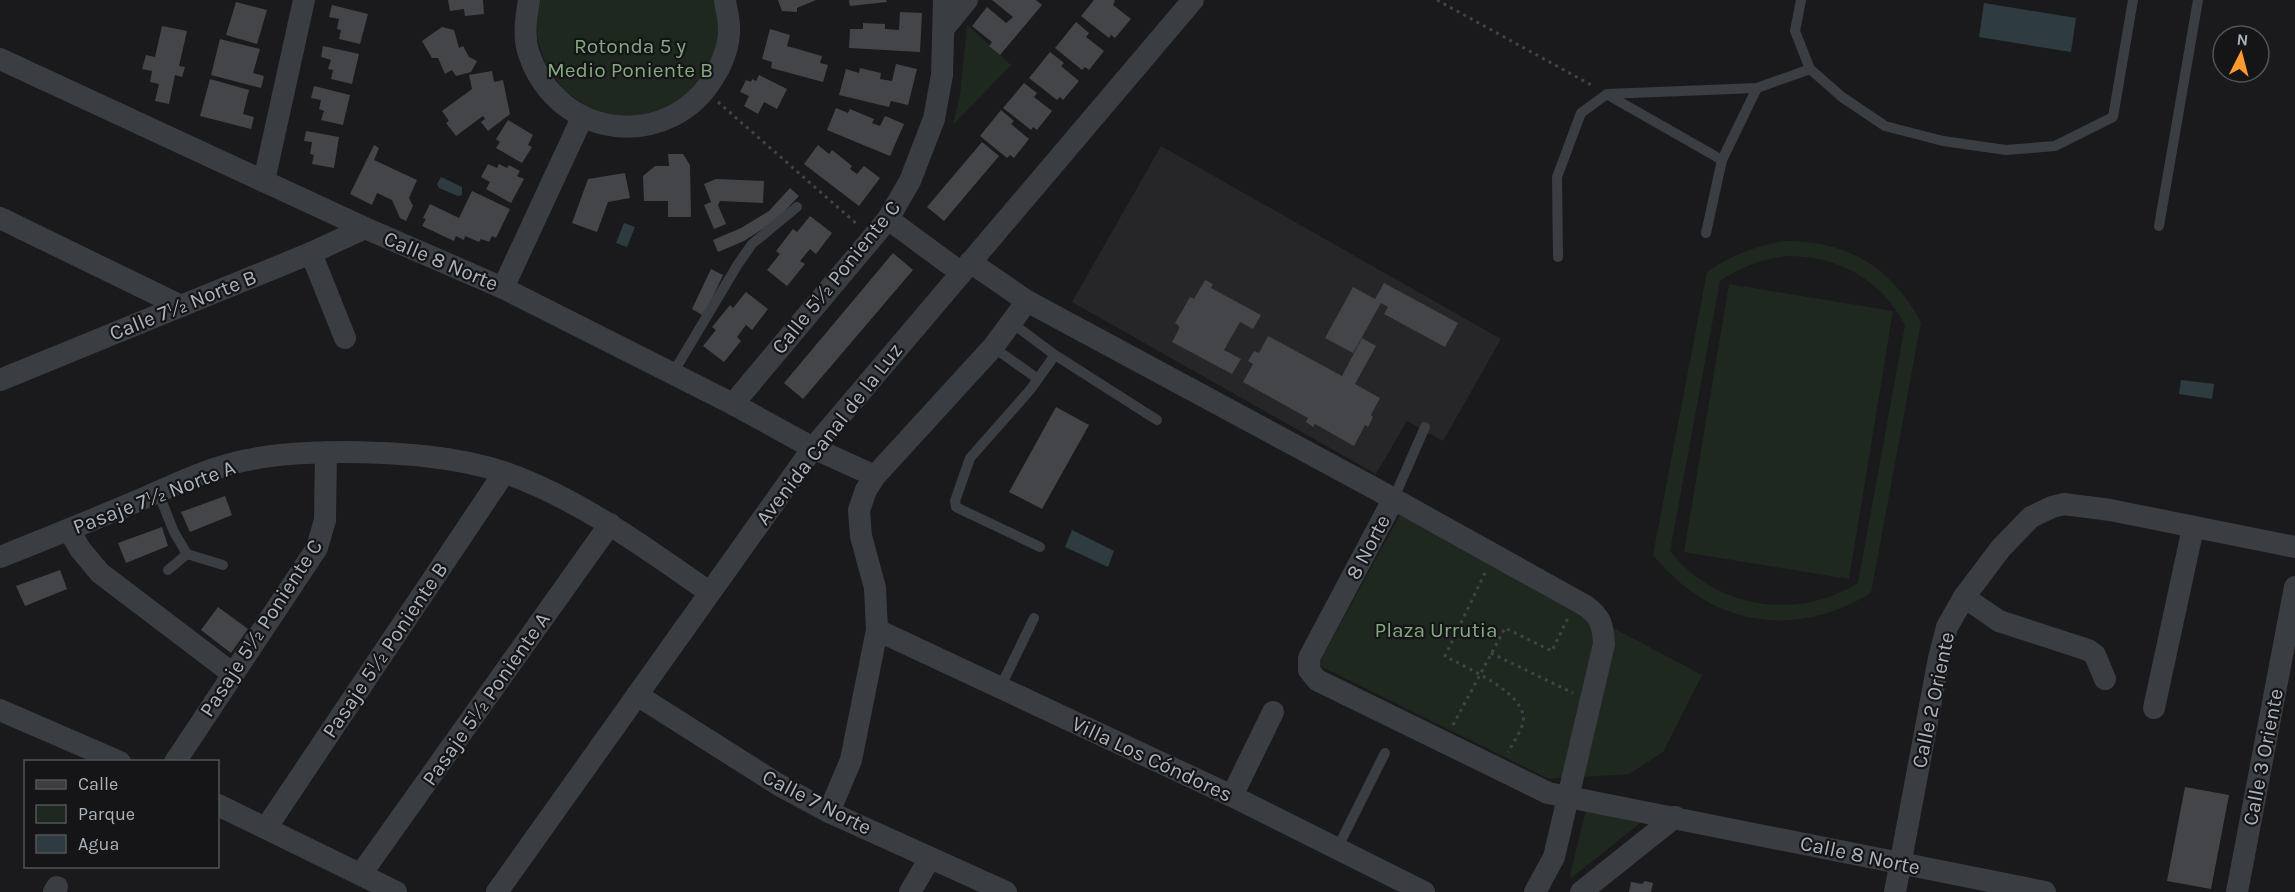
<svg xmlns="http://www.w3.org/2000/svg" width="2295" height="892" font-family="Karla,sans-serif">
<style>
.built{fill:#262629}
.green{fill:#1f281f;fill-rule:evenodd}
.water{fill:#2e3c42}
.building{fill:#444549}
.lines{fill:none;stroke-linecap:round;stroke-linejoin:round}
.path{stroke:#404449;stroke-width:3;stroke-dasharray:3 4.5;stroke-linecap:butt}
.service{stroke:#3a3d42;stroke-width:10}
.minor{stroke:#3a3d42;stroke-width:22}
.labels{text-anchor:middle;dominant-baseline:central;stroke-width:4.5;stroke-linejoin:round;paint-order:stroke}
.park-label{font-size:21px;fill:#85a981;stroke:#151517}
.street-label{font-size:21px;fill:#abb3bd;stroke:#151517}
</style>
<rect width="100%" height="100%" fill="#1a1a1c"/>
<polygon class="built" points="1161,146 1501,339 1443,441 1407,421 1376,474 1072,302"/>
<g class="green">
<polygon points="541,0 718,0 722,30 716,59 677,105 648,116 618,117 588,108 564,90 546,66 537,37 538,6"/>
<polygon points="967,25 1011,65 953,125 960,95"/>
<path d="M1786 241C1848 241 1891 267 1921 322L1871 593C1793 640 1711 626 1653 555L1707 272C1732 255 1756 245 1786 241ZM1787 256C1838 256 1881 279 1905 325L1858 583C1796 622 1715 608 1670 551L1720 281C1741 267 1762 259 1787 256Z"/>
<polygon points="1729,284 1893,311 1849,579 1684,552"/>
<polygon points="1400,515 1702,675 1663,752 1629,774 1549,779 1318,665"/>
<polygon points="1586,810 1640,823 1570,879 1571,871"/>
</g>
<g class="water">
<polygon points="1984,3 2076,18 2071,52 1979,37"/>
<polygon points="441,177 462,187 462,195 458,196 439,188 437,184"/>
<polygon points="624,223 635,227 627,247 616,243"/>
<polygon points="2181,380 2214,384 2212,399 2179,394"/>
<polygon points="1072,530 1114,551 1108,567 1065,547"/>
</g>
<g class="building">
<polygon points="448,0 483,0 484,14 465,16 464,9 450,11"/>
<polygon points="778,0 816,0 797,8 797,12 782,11"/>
<polygon points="849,0 886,0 887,2 850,6"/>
<polygon points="992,0 1036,0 1042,5 1000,55 989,46 992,42 972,26 987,7 1006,23 1013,17"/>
<polygon points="1094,0 1114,0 1115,1 1113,5 1131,19 1115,38 1111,35 1109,38 1081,16"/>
<polygon points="236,2 267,10 257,44 226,35"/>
<polygon points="332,5 368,14 360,44 339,39 341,30 337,29 339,19 329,17"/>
<polygon points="900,12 922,13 920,52 849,48 850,29 863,29 863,23 885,24 885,29 899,30"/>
<polygon points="1076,22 1089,33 1086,37 1104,51 1089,70 1085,67 1082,70 1055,48"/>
<polygon points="162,26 187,31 179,66 185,67 182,77 175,75 169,104 155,101 159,84 150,82 152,71 142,69 146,55 155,57"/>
<polygon points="442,27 454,30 459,48 463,46 469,57 477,61 471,72 456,76 452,70 445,74 438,58 432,58 422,41"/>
<polygon points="770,29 790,35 787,46 822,56 820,63 828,65 823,82 771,68 772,62 762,59"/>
<polygon points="220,39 260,49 253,73 264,76 261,88 211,75"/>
<polygon points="323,46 359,54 352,84 331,79 333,70 328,69 331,60 321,57"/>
<polygon points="1050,52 1064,63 1061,66 1079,81 1063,100 1060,97 1057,100 1029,78"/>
<polygon points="896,64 917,69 908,105 891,101 889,107 839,95 846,69 859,73 860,68 881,73 880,79 892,81"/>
<polygon points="492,71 494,82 503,80 510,114 488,131 481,122 485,119 483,116 456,136 446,123 449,121 442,111 472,89 469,75"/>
<polygon points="759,75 787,89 777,109 764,102 758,114 744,106 749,96 740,92 746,80 751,82 752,79 756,81"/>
<polygon points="210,79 249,90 243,114 254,117 251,129 200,116"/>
<polygon points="1024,83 1037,93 1034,97 1052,111 1037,130 1033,127 1031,130 1003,108"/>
<polygon points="314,86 350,95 343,125 321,120 324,111 319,109 321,100 311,98"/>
<polygon points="836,108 848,113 850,109 874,119 872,123 880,126 885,116 904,124 890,156 827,130"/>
<polygon points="1001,110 1014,121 1011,124 1029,139 1014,158 1010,155 1007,158 980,136"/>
<polygon points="508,120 533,135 528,145 532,147 522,163 496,148 500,142 496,139"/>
<polygon points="306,131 339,137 334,168 312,164 314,155 310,154 312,142 304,141"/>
<polygon points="982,142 999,156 944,221 927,207"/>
<polygon points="374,145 379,148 374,160 417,180 409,198 413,206 406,221 400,218 392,200 377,193 372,205 350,194"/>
<polygon points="818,145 829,154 832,150 852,166 850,169 857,174 864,166 880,178 859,206 804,164"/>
<polygon points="668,154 683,154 690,165 691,217 668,217 668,201 644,201 643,176 655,166 669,166"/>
<polygon points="488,164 497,168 499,164 507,168 509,165 520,171 517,176 524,179 511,203 486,189 490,182 481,177"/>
<polygon points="625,173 630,198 608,202 597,232 572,223 588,179"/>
<polygon points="716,179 764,181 763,203 720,201 718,205 726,224 714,229 704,205 711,202 704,184"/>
<polygon points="790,188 799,196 776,220 744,241 718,252 713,240 741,228 769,211"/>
<polygon points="472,191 510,209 496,238 492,236 489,242 481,239 479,242 465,236 464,240 456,236 454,241 422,226 426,219 423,218 430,204 459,218"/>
<polygon points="810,216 832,233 816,254 810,249 800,261 805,264 787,286 767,270 780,254 776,251 793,229 797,232"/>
<polygon points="893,253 913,270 803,399 784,383"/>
<polygon points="711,269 723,275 704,316 692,309"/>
<polygon points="1205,280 1213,284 1211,288 1261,315 1253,329 1240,322 1224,350 1241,359 1232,374 1172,342 1179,329 1179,326 1175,323 1190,297 1194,299"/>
<polygon points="1384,283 1458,323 1445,347 1384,314 1388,307 1381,303 1353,353 1325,338 1353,287 1375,299"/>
<polygon points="746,292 768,309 752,330 746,325 737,337 741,341 724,362 703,346 716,330 712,327 730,305 733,308"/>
<polygon points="1268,336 1342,376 1362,338 1376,346 1355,384 1380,398 1371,415 1373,417 1368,427 1365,425 1354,446 1315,424 1313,427 1306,422 1308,418 1243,382 1253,364 1248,361 1254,351 1259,353"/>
<polygon points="1056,407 1089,425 1042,509 1009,492"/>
<polygon points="225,496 232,515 190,532 181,512"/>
<polygon points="162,527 168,546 126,563 118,543"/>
<polygon points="60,570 67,589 25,606 16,586"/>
<polygon points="218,607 248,629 231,653 201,630"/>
<polygon points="2185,787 2229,795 2211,889 2167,881"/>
<polygon points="1645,881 1653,883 1651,892 1629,892 1631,882 1642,884"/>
</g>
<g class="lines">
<g class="path">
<polyline points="1437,0 1593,86"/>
<polyline points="718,102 858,225"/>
<path d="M1485 573 1445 656C1466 668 1529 694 1523 722 1521 732 1513 743 1508 752"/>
<polyline points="1491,653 1573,693"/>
<polyline points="1453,725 1505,628 1552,651 1568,618"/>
</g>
<g class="service">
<polyline points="1801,0 1795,31 1810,69 1842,97 1885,126 1943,141 2006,150 2055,146 2113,117 2133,0"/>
<polyline points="1608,95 1722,160"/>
<polyline points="2159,226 2198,0"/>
<polyline points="1706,233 1722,160 1757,88"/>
<polyline points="1558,257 1557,177 1581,113 1607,94 1757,88 1810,69"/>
<polyline points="1012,323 1055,355 1157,420"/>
<polyline points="993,347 1038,379"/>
<polyline points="673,373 738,264 752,244 797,207"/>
<polyline points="158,492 174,532 187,554 223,565"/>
<polyline points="1393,500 1425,427"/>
<polyline points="1040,547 962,510 956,507 955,501 970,458 1030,390 1055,355"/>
<polyline points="168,570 187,554"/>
<polyline points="1000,688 1034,618"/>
<polyline points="1337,849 1385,753"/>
</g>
<g class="minor">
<path d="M529 0C526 18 523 37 529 54 558 140 670 153 715 75 723 62 730 43 729 27 729 18 726 9 725 0"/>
<polyline points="944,28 967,0"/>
<polyline points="0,59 365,228 503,288 733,404 813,448 875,476"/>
<polyline points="264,181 304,0"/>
<polyline points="0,218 181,306"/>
<polyline points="888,219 960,272"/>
<polyline points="311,253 345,338"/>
<path d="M970 262 1027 301 1372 487 1586 606C1601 617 1603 626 1604 644L1554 857 1535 892"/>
<polyline points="503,288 582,118"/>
<polyline points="0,380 311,253 365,228"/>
<polyline points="733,404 888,219 910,181 934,119 942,75 944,0"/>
<polyline points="1393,500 1309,658 1309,670 1317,680 1548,793 2045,892"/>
<polyline points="69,530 80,549 100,573 233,674"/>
<path d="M0 557C45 539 90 521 135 502 161 491 187 478 214 469 257 454 304 452 349 452 400 453 457 456 506 473 581 500 644 547 709 592"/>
<polyline points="1964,597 1999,621 2088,650 2095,655 2105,679"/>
<polyline points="877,630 1232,796 1424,892"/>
<polyline points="637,695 779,785 829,812 1006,892"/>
<polyline points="2154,708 2193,528"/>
<polyline points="0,710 120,762"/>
<polyline points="175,762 317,548 325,520 326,452"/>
<polyline points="1232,796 1273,712"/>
<polyline points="218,805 396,892"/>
<polyline points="829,812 851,760 877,630 875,588 861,536 859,510 866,490 875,476 993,347 1027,301"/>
<polyline points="266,828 504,473"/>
<polyline points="361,874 610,524"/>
<polyline points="54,892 57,887"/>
<polyline points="497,892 813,448 1193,0"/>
<polyline points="910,892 930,858"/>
<polyline points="1581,892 1675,817"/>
<polyline points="1895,892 1939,658 1947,627 1964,597 2001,548 2031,517 2052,507 2064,504 2110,510 2295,547"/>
<polyline points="2237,892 2295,587"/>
</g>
</g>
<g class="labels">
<g class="park-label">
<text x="630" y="46">Rotonda 5 y<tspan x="630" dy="24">Medio Poniente B</tspan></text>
<text x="1436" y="630">Plaza Urrutia</text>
</g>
<g class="street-label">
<text transform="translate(441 261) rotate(23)">Calle 8 Norte</text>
<text transform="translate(836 277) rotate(-51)">Calle 5½ Poniente C</text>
<text transform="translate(183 305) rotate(-22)">Calle 7½ Norte B</text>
<text transform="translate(829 434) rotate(-52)">Avenida Canal de la Luz</text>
<text transform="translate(154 497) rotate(-21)">Pasaje 7½ Norte A</text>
<text transform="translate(1368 547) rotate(-62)">8 Norte</text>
<text transform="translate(261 628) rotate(-57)">Pasaje 5½ Poniente C</text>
<text transform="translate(385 650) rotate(-56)">Pasaje 5½ Poniente B</text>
<text transform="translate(486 699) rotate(-55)">Pasaje 5½ Poniente A</text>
<text transform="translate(1933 700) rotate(-78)">Calle 2 Oriente</text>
<text transform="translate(2263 757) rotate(-79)">Calle 3 Oriente</text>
<text transform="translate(1152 759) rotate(25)">Villa Los Cóndores</text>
<text transform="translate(817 802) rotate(27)">Calle 7 Norte</text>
<text transform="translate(1860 855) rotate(12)">Calle 8 Norte</text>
</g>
</g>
<rect x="24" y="760" width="195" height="108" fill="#151517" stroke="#515459" stroke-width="1.5"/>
<rect x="36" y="780" width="30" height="9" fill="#3a3d42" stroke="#515459" stroke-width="1.5"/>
<text x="78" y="790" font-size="18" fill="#abb3bd">Calle</text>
<rect x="36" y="805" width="30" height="18" fill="#1f281f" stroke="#515459" stroke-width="1.5"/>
<text x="78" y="820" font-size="18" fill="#abb3bd">Parque</text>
<rect x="36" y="835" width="30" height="18" fill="#2e3c42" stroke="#515459" stroke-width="1.5"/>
<text x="78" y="850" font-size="18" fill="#abb3bd">Agua</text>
<g transform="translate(2241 54) rotate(6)"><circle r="28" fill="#151517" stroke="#515459" stroke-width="1.5"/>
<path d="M0-4.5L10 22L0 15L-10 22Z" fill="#ff9a2f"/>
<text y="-9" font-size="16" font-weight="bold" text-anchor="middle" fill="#abb3bd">N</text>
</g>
</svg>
